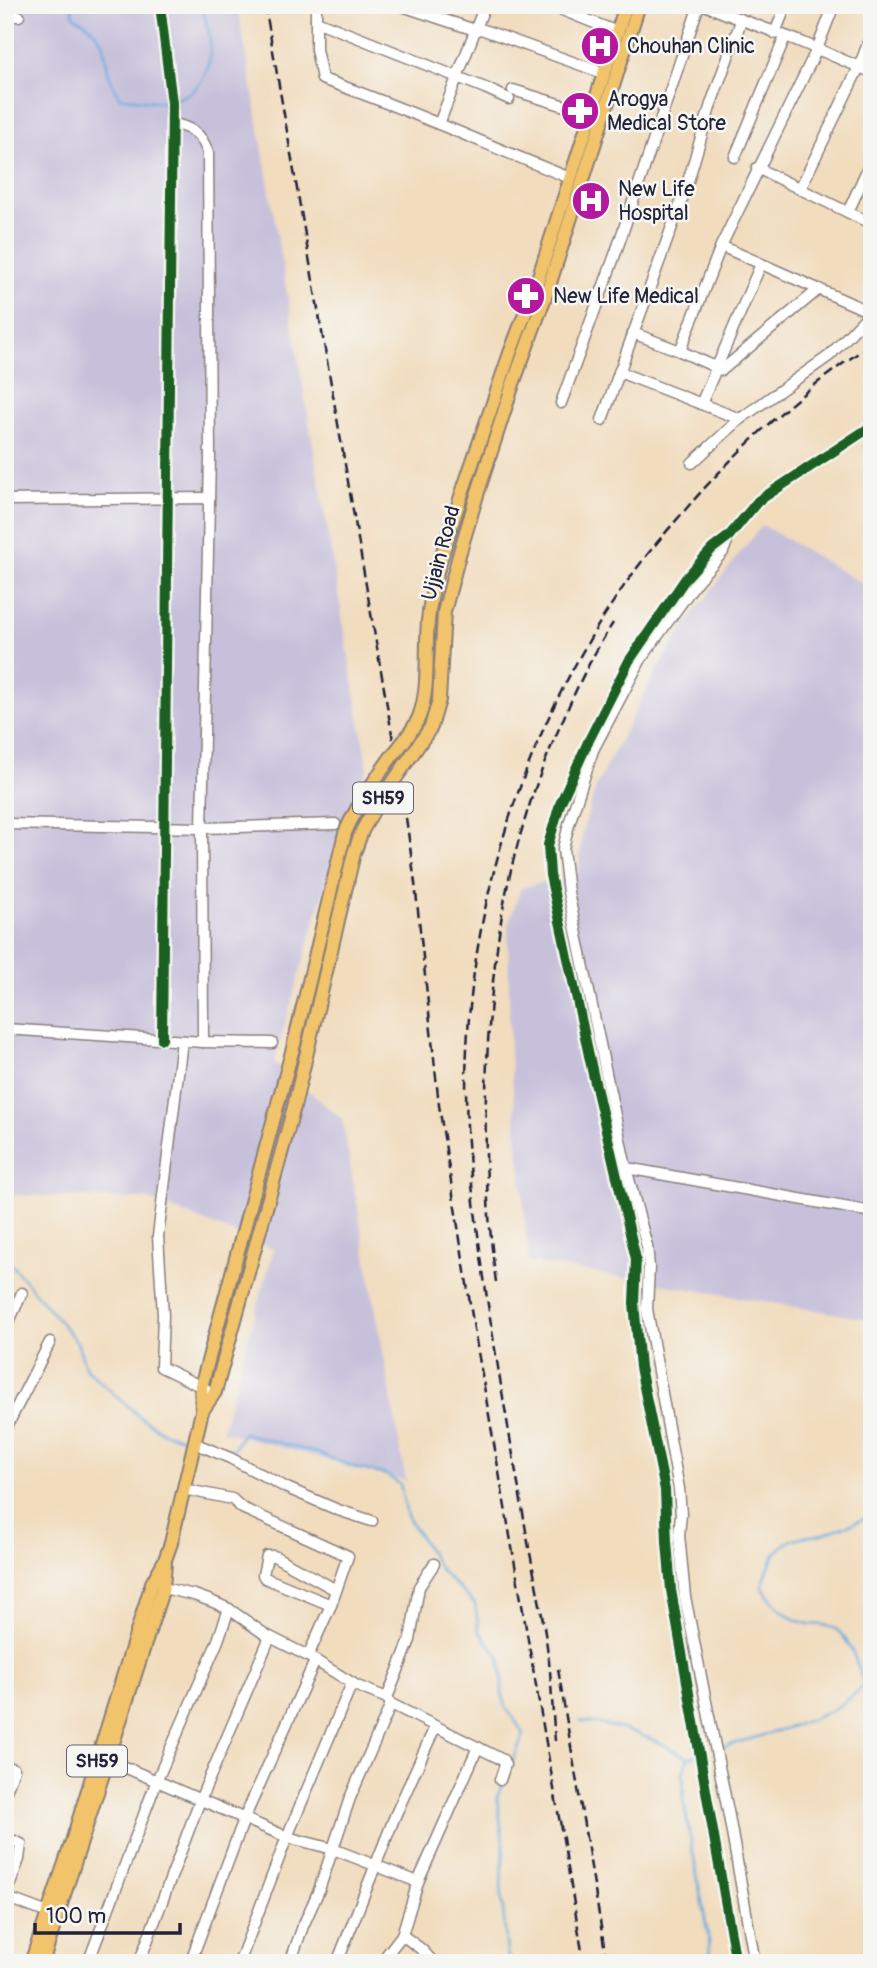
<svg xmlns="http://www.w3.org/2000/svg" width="877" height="1968" font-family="Pangolin,sans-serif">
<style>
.industrial{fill:#c6c0da}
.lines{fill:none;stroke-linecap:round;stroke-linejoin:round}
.stream{stroke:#69abdd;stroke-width:2.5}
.minor-casing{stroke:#8a7f7c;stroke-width:13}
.major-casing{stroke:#8a7f7c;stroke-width:16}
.minor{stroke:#fff;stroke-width:10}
.major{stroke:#f1c36a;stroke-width:12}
.rail{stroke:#22223b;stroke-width:2.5;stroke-dasharray:10 5;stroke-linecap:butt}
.major-bridge-casing{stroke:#8a7f7c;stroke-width:16;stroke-linecap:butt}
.major-bridge{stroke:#f1c36a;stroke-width:12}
.cycleway-casing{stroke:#f6f6f2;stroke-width:15}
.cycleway{stroke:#1b5e20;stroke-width:10}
.labels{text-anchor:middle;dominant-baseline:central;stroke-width:5;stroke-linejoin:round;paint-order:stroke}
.shield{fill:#f6f6f2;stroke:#626272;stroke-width:2}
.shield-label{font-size:19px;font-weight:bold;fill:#22223b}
.poi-label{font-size:21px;fill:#22223b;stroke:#f6f6f2;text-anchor:start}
.street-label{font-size:21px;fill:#22223b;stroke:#f6f6f2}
</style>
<rect width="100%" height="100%" fill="#f6f6f2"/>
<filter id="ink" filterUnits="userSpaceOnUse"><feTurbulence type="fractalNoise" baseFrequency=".0143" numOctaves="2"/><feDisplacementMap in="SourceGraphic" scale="14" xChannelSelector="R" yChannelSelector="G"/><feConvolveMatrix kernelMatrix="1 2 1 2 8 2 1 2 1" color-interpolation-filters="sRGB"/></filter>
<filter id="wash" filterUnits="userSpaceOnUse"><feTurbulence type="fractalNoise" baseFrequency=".00686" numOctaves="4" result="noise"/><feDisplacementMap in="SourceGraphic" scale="28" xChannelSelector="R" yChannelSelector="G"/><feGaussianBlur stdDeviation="1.57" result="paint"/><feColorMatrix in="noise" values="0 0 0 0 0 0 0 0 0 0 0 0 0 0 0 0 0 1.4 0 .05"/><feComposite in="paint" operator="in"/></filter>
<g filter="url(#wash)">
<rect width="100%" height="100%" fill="#f1dcbd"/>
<g class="industrial">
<polygon points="5,5 237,5 247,57 368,769 348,808 274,1062 342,1119 406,1481 222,1431 274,1249 147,1199 5,1195"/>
<polygon points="762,525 872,589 872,1294 868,1319 529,1262 510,1055 508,924 521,888 578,873 583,830 597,784 651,681 684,626"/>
</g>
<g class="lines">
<g class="stream">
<polyline points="71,5 74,16 90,26 103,43 109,76 119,97 161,102 169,100"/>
<path d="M175 99C202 93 213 66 210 40 209 31 206 21 203 12L207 5"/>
<polyline points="5,1257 77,1342 86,1369 140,1417 164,1433 192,1440"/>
<polyline points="209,1444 233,1450 243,1433 317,1453 356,1468 386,1475 400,1484 407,1516 442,1572 475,1604 479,1631 499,1656 502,1672 502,1693 507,1709 524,1734 506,1777"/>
<path d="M581 1721C625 1727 650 1736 688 1758"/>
<path d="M720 1748C761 1734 838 1721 863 1684 859 1667 851 1641 836 1629 829 1624 818 1625 809 1624 788 1620 773 1604 762 1587 770 1563 774 1543 802 1537 807 1536 813 1536 818 1535 836 1531 854 1522 872 1516"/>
<polyline points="697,1755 688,1758 683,1773 684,1804 709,1941 711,1963"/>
<polyline points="503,1783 497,1797 504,1848 501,1886 507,1953 511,1963"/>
</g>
</g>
</g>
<g filter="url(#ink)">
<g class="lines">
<g class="minor-casing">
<g id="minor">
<polyline points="160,5 172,103 162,1039"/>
<path d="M316 5V49L322 79C406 108 487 145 570 178"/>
<polyline points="399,5 475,30 481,29 603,73"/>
<polyline points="550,5 617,32"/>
<path d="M705 5C736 19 769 29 801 42 825 52 848 63 872 72"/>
<polyline points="5,16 19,16"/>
<polyline points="316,21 485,88 509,99"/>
<polyline points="775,33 786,5"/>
<polyline points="513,90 591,114"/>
<path d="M172 123C193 129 201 132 208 153L210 456 202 828 203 1042"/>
<polyline points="439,124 485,5"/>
<polyline points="735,157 785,37"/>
<polyline points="757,168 872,224"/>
<polyline points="800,189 859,67 872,33"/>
<polyline points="848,212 872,159"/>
<polyline points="721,246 870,312"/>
<polyline points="633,333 680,351 722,370 819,289"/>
<polyline points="680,351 721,246 817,49 834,5"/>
<polyline points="619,372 740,419"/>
<polyline points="561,403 616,252 699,5"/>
<polyline points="701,404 761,264"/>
<polyline points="602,420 686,188 711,104 741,21"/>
<polyline points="692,463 740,419 829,356 872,311"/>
<polyline points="5,500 209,498"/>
<polyline points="729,536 723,552 697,581 641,659 593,750 569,824 563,849 568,892 626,1168 647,1246 649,1267 647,1309 679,1489 681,1514 679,1535 685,1597 729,1816 755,1963"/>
<polyline points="5,824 202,828 335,824"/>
<polyline points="5,1029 203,1042 272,1043"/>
<polyline points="182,1041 158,1236 163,1315 161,1367 206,1389"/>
<polyline points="621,1167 872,1212"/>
<polyline points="5,1330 22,1293"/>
<polyline points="5,1430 50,1342"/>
<polyline points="194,1443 230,1458 287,1488 338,1510 372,1521"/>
<polyline points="183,1489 232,1499 242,1508 348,1556 331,1605 308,1656"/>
<polyline points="163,1588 194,1595 211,1601 229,1609 266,1635 308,1656 357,1686 387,1698 391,1704 503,1760 505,1765 500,1780"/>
<polyline points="331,1605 265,1578 263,1575 267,1556 274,1556 336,1590"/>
<polyline points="387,1698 410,1640 419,1587 434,1564"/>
<polyline points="108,1760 287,1837 333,1849 418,1882"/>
<polyline points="5,1766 14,1769 5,1794"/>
<polyline points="5,1837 21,1844 19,1859 5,1898"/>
<polyline points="5,1897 48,1913"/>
<polyline points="402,1935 421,1949 434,1963"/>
<polyline points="88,1963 157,1780 217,1643 229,1609"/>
<polyline points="139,1963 200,1800 270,1637"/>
<polyline points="190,1963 244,1819 315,1661"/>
<polyline points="239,1963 287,1837 352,1683"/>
<polyline points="290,1963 303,1926 319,1890 350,1798 391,1704"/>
<polyline points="337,1963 395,1816 435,1727"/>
<polyline points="390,1963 385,1957 402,1935 418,1882 478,1747"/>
<polyline points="736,1963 671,1590 667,1542 665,1490 640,1367 634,1303 636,1259 593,1074 550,875 548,845 560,804 588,742 629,661 686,578 712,549 729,536 758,501 872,426"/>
</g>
</g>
<g class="major-casing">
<g id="major">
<polyline points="462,493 510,353 538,279 626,5"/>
<polyline points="477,495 513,384 549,286 639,5"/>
<polyline points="202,1411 215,1392 294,1107"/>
<polyline points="31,1963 70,1848 152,1583 165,1560 171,1543 202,1411 201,1387 293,1048 345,833"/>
<polyline points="42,1963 163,1588 165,1563"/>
</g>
</g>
<use href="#minor" class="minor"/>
<use href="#major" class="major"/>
<g class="rail">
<polyline points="265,5 404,803 415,883 439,1105 474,1329 561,1829"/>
<path d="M496 1282C484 1193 483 1103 490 1013 495 954 503 893 520 836 531 797 545 759 562 722 576 688 593 654 613 623"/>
<polyline points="558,1669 607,1963"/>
<path d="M555 1741C553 1718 552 1695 550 1671 545 1620 532 1569 524 1519 504 1402 482 1284 470 1166 449 959 513 735 637 568 654 545 674 523 692 502 745 442 805 387 872 344"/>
<polyline points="560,1821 584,1963"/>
</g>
<g class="major-bridge-casing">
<g id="major-bridge">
<path d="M345 833C357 805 374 781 392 756 402 744 413 731 419 717 430 689 425 651 428 621 432 577 449 535 462 493"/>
<polyline points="294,1107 354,853 362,831 373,811 431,727 439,700 444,612 459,555 477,495"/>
</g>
</g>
<use href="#major-bridge" class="major-bridge"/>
<g class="cycleway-casing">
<g id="cycleway">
<polyline points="160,5 172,103 162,1039"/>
<polyline points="736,1963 671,1590 667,1542 665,1490 640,1367 634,1303 636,1259 593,1074 550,875 548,845 560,804 588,742 629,661 686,578 712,549 729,536 758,501 872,426"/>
</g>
</g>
<use href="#cycleway" class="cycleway"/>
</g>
</g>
<defs>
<g id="hospital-disc" transform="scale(2.0125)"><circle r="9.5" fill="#b5179e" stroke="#f6f6f2"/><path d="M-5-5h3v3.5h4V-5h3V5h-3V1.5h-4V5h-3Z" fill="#fff"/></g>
<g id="pharmacy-disc" transform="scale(2.0125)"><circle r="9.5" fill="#b5179e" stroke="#f6f6f2"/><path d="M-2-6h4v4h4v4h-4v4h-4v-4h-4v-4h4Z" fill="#fff"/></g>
</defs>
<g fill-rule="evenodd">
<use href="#hospital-disc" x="600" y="46"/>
<use href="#pharmacy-disc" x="580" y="111"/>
<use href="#hospital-disc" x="591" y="201"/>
<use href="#pharmacy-disc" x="526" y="296"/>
</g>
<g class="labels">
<g class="shield">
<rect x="353" y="782.5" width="60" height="31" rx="5"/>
<rect x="67" y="1745.5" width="60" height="31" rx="5"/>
</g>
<g class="shield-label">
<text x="383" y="798">SH59</text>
<text x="97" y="1761">SH59</text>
</g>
<g class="poi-label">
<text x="627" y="46">Chouhan Clinic</text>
<text x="607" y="99">Arogya<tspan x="607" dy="24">Medical Store</tspan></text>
<text x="618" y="189">New Life<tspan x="618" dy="24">Hospital</tspan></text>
<text x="553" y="296">New Life Medical</text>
</g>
<g class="street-label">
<text transform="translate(441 553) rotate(-75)">Ujjain Road</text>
</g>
</g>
<rect width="877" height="1968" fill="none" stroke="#f6f6f2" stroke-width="28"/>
<path d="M35 1923v10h145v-10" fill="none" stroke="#22223b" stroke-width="3.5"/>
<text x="46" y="1923" font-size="21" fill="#22223b" stroke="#f6f6f2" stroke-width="5" paint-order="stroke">100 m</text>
</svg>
